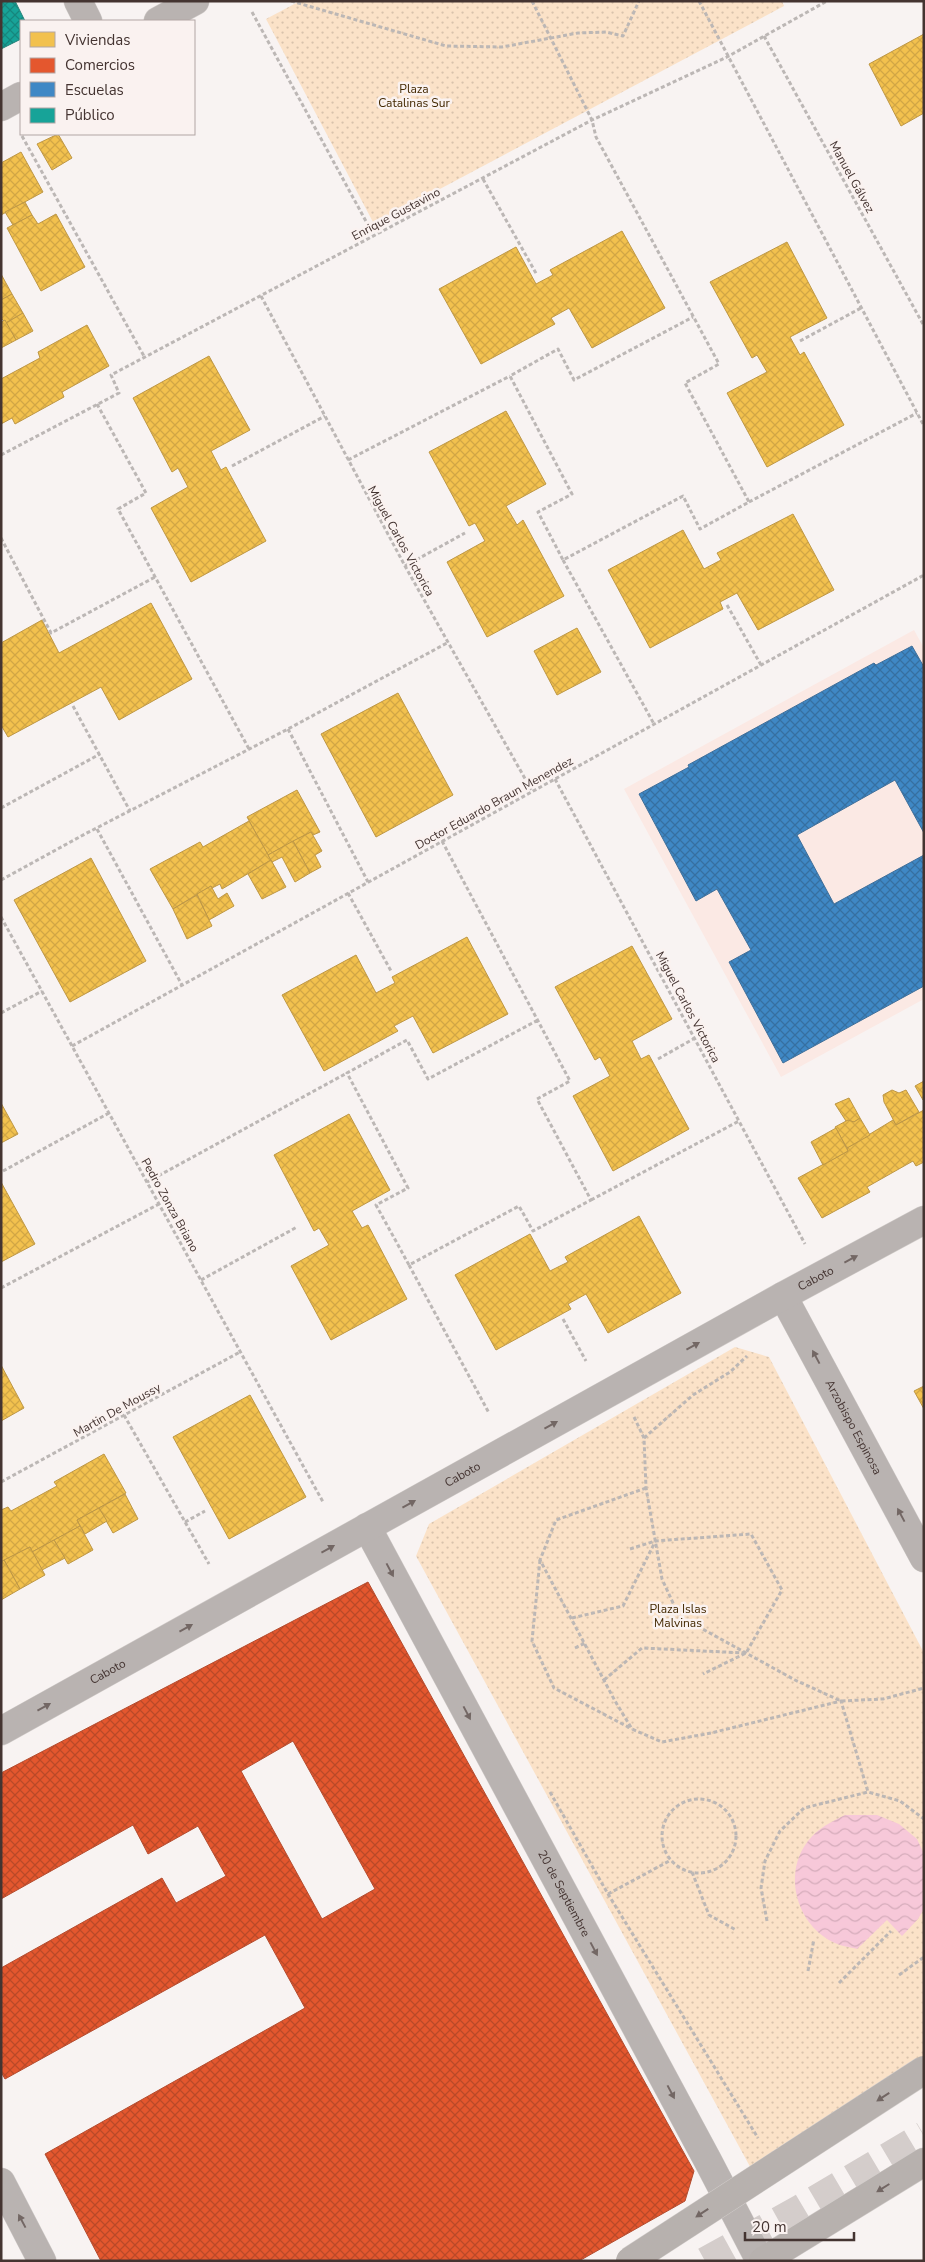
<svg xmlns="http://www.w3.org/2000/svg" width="925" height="2262" font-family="'Nunito Sans',sans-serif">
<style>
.built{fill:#fbe9e4}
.grass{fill:url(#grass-dots)}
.water{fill:url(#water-waves)}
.homes{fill:url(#homes-cross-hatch);stroke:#be9745}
.shops{fill:url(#shops-cross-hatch);stroke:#b44c2f;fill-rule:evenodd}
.schools{fill:url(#schools-cross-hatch);stroke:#406f99}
.public{fill:url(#public-cross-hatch);stroke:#248279}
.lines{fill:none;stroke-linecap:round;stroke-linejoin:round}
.secondary-tunnel{stroke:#d4cdcb;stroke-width:28;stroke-dasharray:28 14;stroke-linecap:butt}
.minor-casing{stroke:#d3cecc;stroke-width:29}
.motorway-casing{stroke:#d3cecc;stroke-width:29}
.path{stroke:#bcb7b5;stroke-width:3;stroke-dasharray:4 2.5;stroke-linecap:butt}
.minor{stroke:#b9b3b1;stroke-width:28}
.motorway{stroke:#b7b1ae;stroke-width:28}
.motorway-bridge-casing{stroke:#d3cecc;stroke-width:29;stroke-linecap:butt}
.motorway-bridge{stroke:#b7b1ae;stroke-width:28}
.oneway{fill:#736764}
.oneway2{fill:#726663}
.labels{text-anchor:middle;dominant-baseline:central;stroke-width:5;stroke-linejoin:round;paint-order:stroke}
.park-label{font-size:12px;fill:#432800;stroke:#faf2f0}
.street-label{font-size:12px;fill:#443431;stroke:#faf2f0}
</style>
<defs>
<pattern id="grass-dots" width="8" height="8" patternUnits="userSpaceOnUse" patternTransform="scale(1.25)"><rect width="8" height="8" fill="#fbe2c8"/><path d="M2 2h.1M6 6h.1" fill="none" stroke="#d8c2ac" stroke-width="1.8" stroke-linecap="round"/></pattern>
<pattern id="water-waves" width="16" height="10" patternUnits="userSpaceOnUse" patternTransform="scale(1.25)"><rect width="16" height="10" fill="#f7c8d9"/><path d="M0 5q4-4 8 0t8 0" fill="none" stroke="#d5acbb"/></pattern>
<pattern id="homes-cross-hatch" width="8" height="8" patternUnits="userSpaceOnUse" patternTransform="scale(1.25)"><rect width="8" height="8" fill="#f2c14e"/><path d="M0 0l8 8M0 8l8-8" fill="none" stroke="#d1a645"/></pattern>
<pattern id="shops-cross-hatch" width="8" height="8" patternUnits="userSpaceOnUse" patternTransform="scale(1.25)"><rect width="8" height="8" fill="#e4572e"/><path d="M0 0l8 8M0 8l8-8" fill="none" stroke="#ba4928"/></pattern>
<pattern id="schools-cross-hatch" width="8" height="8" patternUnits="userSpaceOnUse" patternTransform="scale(1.25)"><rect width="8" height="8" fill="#3f88c5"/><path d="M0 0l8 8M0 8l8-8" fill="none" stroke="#3670a1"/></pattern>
<pattern id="public-cross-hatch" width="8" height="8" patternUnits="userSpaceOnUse" patternTransform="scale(1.25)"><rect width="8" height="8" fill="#17a398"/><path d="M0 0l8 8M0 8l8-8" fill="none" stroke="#16867d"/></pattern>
</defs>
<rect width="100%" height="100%" fill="#f8f3f2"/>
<polygon class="built" points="914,630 924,648 924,999 781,1077 624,789"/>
<g class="grass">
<polygon points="300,1 782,1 784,6 374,224 266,19"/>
<polygon points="735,1347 769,1357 924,1653 924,2057 753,2172 416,1556 429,1524"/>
</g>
<path class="water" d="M845 1815H877L899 1824 917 1839 924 1854V1909L918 1919 902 1936 887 1920 857 1949C850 1947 841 1946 835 1943 797 1926 782 1874 808 1841 818 1828 831 1822 845 1815Z"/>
<g class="homes">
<polygon points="924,34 924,113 901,126 869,64"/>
<polygon points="58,134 72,158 52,170 37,144"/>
<polygon points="21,152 43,192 1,215 1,163"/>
<polygon points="25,202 32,215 13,225 5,212"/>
<polygon points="56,214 85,267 41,291 7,228 32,215 38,224"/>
<polygon points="622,231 665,308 592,348 569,308 551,318 555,324 481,364 439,289 516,247 536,284 553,275 550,270"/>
<polygon points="787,242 827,318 790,337 800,355 804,352 844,425 767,467 727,393 767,372 757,355 752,358 710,282"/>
<polygon points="1,274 12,294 1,300"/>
<polygon points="12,294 23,313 6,323 1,318 1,300"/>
<polygon points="23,313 33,331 16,340 6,323"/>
<polygon points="5,320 16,340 1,348 1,322"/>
<polygon points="87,325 109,366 62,392 64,397 15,424 12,418 1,424 1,379 40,358 38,352"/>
<polygon points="209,356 250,430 211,451 221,470 226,467 266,541 191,582 151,508 188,487 178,468 172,472 133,398"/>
<polygon points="506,411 546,484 506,506 517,525 523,520 564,596 487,637 447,562 485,541 475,523 469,526 429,452"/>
<polygon points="793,514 834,590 758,630 737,593 720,602 723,609 650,648 608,570 683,530 704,569 721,560 717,553"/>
<polygon points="151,603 192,679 119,720 101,687 8,737 1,725 1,643 42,620 59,653"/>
<polygon points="577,628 601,672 557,695 534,651"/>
<polygon points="398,693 453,795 376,837 321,734"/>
<polygon points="297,790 320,832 313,835 311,832 268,855 247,817"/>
<polygon points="249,821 271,860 222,889 220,884 212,888 211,886 173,909 150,869 200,842 203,847"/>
<polygon points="311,832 322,851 315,855 321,867 310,873 293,841"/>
<polygon points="293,841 310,873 295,882 282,857 272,862 268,855"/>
<polygon points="91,858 146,961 70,1002 14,900"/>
<polygon points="271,860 286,887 262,899 248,874"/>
<polygon points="211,886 218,899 227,893 234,906 209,920 197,894"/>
<polygon points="197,895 212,926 187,939 173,909"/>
<polygon points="467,937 508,1014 433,1053 413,1016 394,1026 398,1031 324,1071 282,995 356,955 376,993 395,983 392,977"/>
<polygon points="632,946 672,1019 632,1041 641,1059 649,1055 689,1129 613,1171 573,1096 610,1076 600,1057 595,1060 555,987"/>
<polygon points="924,1081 924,1100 923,1100 915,1086"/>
<polygon points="892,1090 899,1093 906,1090 919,1112 896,1125 884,1102 883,1095"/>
<polygon points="849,1098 860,1118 854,1122 846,1121 835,1104"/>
<polygon points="1,1103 18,1134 1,1143"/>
<polygon points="924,1110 924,1162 916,1166 913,1161 867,1187 870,1192 822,1218 798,1178 848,1151 847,1148 893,1120 896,1125"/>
<polygon points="349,1114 390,1190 352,1211 362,1228 368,1225 407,1299 331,1340 291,1266 329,1245 319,1228 314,1231 274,1155"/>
<polygon points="860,1118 870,1135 847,1148 835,1127 848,1120 854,1122"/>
<polygon points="836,1128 848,1151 823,1165 811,1142"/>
<polygon points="1,1182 35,1244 1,1262"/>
<polygon points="639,1216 681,1293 608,1333 586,1294 568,1304 571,1309 496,1350 455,1275 530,1234 550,1271 568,1262 565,1257"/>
<polygon points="1,1365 24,1408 1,1421"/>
<polygon points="924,1386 924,1409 914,1391"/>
<polygon points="250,1395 306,1497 229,1539 173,1437"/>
<polygon points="104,1454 126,1493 77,1520 80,1526 32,1552 30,1547 1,1562 1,1510 8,1507 11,1511 57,1486 54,1482"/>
<polygon points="125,1494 138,1519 113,1533 99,1508"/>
<polygon points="99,1508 107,1521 85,1534 77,1520"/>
<polygon points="80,1526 93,1550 68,1564 54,1540"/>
<polygon points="54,1540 65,1558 42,1570 32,1552"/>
<polygon points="30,1547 45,1575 20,1589 4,1560"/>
<polygon points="4,1560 20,1589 1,1600 1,1562"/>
</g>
<path class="shops" d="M368 1582 694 2171 685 2201 579 2261H101L45 2154 305 2008 265 1935 5 2079 1 2072V1968L162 1878 176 1903 226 1876 198 1826 148 1854 133 1825 1 1899V1773ZM293 1741 375 1889 322 1919 241 1771Z"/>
<polygon class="schools" points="912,646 924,667 924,833 895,780 797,835 834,904 924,855 924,986 783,1063 729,962 751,950 717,889 696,901 639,794 689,767 688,765 874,663 876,665"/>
<polygon class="public" points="1,1 15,1 25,21 21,21 21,39 1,49"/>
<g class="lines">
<polyline class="secondary-tunnel" points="705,2261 801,2208 924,2135"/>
<g class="minor-casing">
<g id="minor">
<polyline points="78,1 88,21"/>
<polyline points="158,21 195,1"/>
<polyline points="1,107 21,96"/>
<path id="s1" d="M783 1296 924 1558"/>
<path id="s2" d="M367 1527 708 2161 760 2261"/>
<path id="s3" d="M1 1731 783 1296 924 1220"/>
<polyline points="1,2182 42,2261"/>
</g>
</g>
<g class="motorway-casing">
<polyline id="motorway" points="763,2261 924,2162"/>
</g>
<g class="path">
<polyline points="291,1 446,46 502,47 578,33 606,32 623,36 639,1"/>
<polyline points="532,1 592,120 596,137 719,364 685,383 749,502 700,529 683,496 563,560 538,512 572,494 510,376 558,349 574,380 693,317"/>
<polyline points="699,1 924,426"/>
<polyline points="252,12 374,236"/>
<polyline points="764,36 924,326"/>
<polyline points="22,136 145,358"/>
<polyline points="483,179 537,275"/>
<polyline points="261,296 405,566 532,791"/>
<polyline points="800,341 861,308"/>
<polyline points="97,404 146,493 118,509 249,749"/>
<polyline points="1,455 119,393 111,375 592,120 727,57 827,1"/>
<polyline points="348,460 510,376"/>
<polyline points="232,466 325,416"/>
<polyline points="749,502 917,413"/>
<polyline points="1,538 51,633 155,577"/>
<polyline points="563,560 654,724"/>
<polyline points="405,566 465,533"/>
<polyline points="727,605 761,665"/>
<polyline points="73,706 130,811"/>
<polyline points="288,729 368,882"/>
<polyline points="555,779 805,1244"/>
<polyline points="1,808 100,754"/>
<polyline points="97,829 182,985"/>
<polyline points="442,841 570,1081 537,1099 591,1200 533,1231 519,1206 409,1265 376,1205 408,1188 347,1073 407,1040 428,1079 538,1020"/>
<polyline points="1,880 85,834 288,729 447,643"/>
<polyline points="348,893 391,971"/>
<polyline points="1,917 323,1502"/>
<polyline points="1,1013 42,991"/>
<polyline points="72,1046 924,575"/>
<polyline points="658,1059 695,1038"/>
<polyline points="3,1171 109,1113"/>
<polyline points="147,1182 347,1073"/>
<polyline points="591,1200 739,1121"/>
<polyline points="409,1265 489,1413"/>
<polyline points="201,1280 297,1227"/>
<polyline points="1,1288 159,1204"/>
<polyline points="563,1319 586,1361"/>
<polyline points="124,1415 209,1564"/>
<polyline points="634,1417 644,1438 646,1488 662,1579 679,1616 795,1680 841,1701 883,1699 924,1688"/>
<polyline points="644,1438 693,1395 730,1372 747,1356"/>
<polyline points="1,1482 240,1352"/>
<polyline points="646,1488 556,1520 540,1560 615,1701 632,1729 662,1742 711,1733 841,1701 868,1792"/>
<polyline points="185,1522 205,1511"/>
<polyline points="630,1549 655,1541 751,1534 782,1590 746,1653 703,1674"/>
<polyline points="540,1560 532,1641 554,1688 632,1729"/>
<polyline points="572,1618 623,1606 655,1542"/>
<polyline points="575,1648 585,1643"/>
<polyline points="604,1680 642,1648 745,1653"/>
<polyline points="550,1792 608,1894 758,2138"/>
<circle cx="699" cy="1836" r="37"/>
<polyline points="692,1872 709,1915 736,1930"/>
<polyline points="608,1894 671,1860"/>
<polyline points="767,1921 761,1888 765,1861 780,1831 804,1808 868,1792 900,1801 924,1819"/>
<polyline points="808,1971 814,1939"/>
<polyline points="899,1975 924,1957"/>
<polyline points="839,1983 891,1931"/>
</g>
<use href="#minor" class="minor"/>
<use href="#motorway" class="motorway"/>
<g class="motorway-bridge-casing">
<polyline id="motorway-bridge" points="630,2261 924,2070"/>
</g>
<use href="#motorway-bridge" class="motorway-bridge"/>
</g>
<defs><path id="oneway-solid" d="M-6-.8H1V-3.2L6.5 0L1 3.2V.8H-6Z" transform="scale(1.25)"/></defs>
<g class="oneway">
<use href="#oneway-solid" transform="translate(851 1259) rotate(-28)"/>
<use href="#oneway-solid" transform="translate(693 1346) rotate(-29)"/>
<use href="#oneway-solid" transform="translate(816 1357) rotate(-118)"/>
<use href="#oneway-solid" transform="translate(551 1425) rotate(-29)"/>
<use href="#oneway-solid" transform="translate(409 1504) rotate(-29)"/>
<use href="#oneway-solid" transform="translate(901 1515) rotate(-118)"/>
<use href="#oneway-solid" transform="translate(328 1549) rotate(-29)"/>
<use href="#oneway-solid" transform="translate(390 1570) rotate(62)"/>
<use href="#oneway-solid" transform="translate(186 1628) rotate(-29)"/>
<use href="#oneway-solid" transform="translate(44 1707) rotate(-29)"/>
<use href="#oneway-solid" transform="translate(467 1713) rotate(62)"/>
<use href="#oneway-solid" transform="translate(594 1949) rotate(62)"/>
<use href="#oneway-solid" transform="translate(671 2092) rotate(62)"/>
<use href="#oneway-solid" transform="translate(22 2221) rotate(-118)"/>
</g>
<g class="oneway2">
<use href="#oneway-solid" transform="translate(883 2097) rotate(147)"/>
<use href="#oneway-solid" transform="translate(883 2188) rotate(148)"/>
<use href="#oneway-solid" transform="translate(702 2213) rotate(147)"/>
</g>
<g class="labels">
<g class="park-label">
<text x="414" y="89">Plaza<tspan x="414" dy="14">Catalinas Sur</tspan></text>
<text x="678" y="1609">Plaza Islas<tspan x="678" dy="14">Malvinas</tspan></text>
</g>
<g class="street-label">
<text transform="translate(852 177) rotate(61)">Manuel Gálvez</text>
<text transform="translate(396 214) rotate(-28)">Enrique Gustavino</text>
<text transform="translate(401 541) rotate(61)">Miguel Carlos Victorica</text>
<text transform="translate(494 803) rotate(-29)">Doctor Eduardo Braun Menendez</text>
<text transform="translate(688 1007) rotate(62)">Miguel Carlos Victorica</text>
<text transform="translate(170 1205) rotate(61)">Pedro Zonza Briano</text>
<text stroke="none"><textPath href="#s3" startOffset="932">Caboto</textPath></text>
<text transform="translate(117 1410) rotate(-29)">Martin De Moussy</text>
<text stroke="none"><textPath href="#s1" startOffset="149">Arzobispo Espinosa</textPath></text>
<text stroke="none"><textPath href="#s3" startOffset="528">Caboto</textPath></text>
<text stroke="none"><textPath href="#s3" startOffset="122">Caboto</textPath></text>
<text stroke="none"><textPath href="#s2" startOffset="416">20 de Septiembre</textPath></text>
</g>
</g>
<rect width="925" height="2262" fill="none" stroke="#443431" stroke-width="5"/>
<rect x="20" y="20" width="175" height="115" fill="#faf2f0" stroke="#b1a6a4"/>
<rect x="30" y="32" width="25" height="15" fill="#f2c14e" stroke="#b1a6a4"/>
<text x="65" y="45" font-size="15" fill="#443431">Viviendas</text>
<rect x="30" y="58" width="25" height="15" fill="#e4572e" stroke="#b1a6a4"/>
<text x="65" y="70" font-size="15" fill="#443431">Comercios</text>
<rect x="30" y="82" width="25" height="15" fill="#3f88c5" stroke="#b1a6a4"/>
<text x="65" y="95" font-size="15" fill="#443431">Escuelas</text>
<rect x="30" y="108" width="25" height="15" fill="#17a398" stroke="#b1a6a4"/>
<text x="65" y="120" font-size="15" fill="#443431">Público</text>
<path d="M745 2232v8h109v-8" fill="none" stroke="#443431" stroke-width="2.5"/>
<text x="752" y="2232" font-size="15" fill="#443431" stroke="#faf2f0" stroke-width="4" paint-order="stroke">20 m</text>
</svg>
